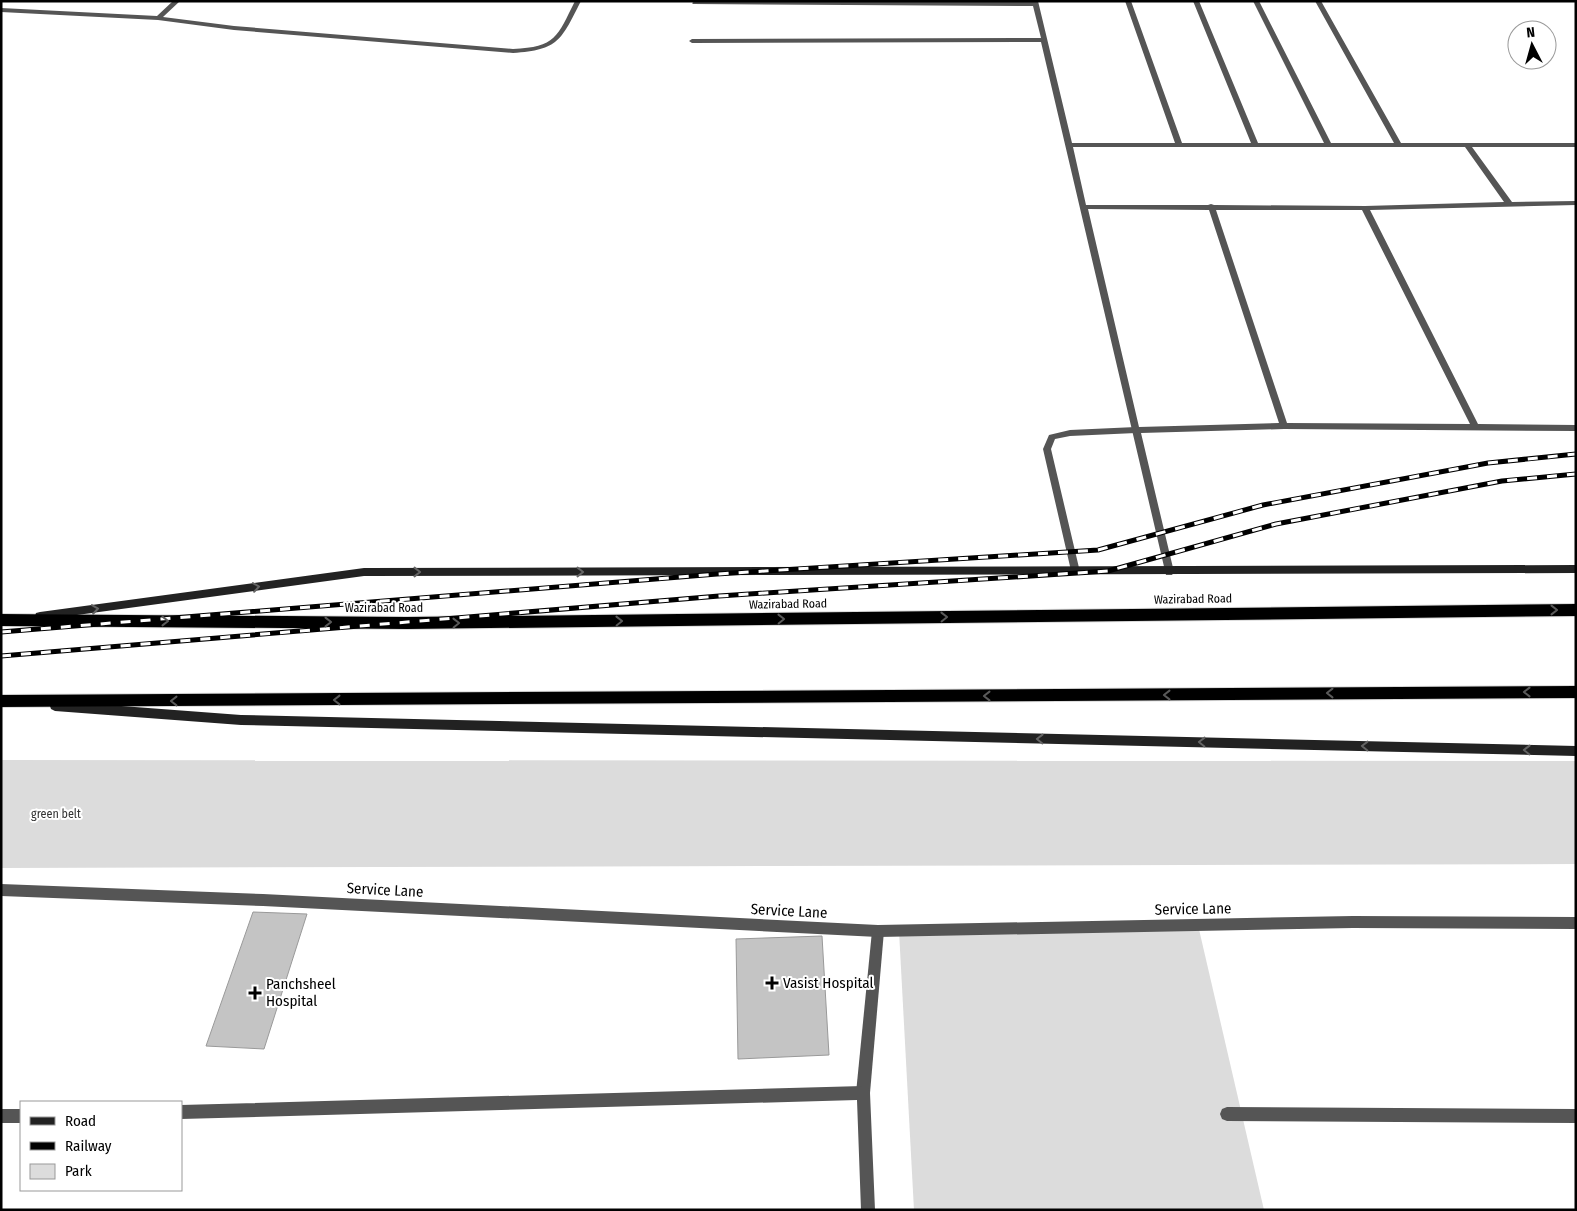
<svg xmlns="http://www.w3.org/2000/svg" width="1577" height="1211" font-family="'Fira Sans Condensed',sans-serif">
<style>
.green{fill:#dcdcdc}
.building{fill:#c4c4c4;stroke:#999}
.lines{fill:none;stroke-linecap:round;stroke-linejoin:round}
.trunk-casing{stroke:#dbdbdb;stroke-width:2}
.service{fill:#555;fill-rule:evenodd}
.minor{fill:#555;fill-rule:evenodd}
.secondary{fill:#222;fill-rule:evenodd}
.trunk{fill:#000;fill-rule:evenodd}
.rail-casing{stroke:#000;stroke-width:5}
.rail{stroke:#fff;stroke-width:3;stroke-dasharray:10;stroke-linecap:butt}
.oneway{stroke:#646464}
.oneway2{stroke:#595959}
.poi-dot{fill:#000;stroke:#fff;stroke-width:2}
.labels{text-anchor:middle;dominant-baseline:central;stroke-width:4;stroke-linejoin:round;paint-order:stroke}
.street-label{font-size:12px;fill:#000;stroke:#fff}
.park-label{font-size:12px;fill:#333;stroke:#fff}
.near-street-label{font-size:15px;fill:#000;stroke:#fff}
.near-poi-label{font-size:15px;fill:#000;stroke:#fff;text-anchor:start}
</style>
<rect width="100%" height="100%" fill="#fff"/>
<g class="green">
<polygon points="1,760 1576,761 1576,864 1,868"/>
<polygon points="1198,925 1264,1210 914,1210 899,931"/>
</g>
<g class="building">
<polygon points="253,912 307,914 264,1049 206,1046"/>
<polygon points="822,936 829,1055 738,1059 736,939"/>
</g>
<g class="lines">
<g class="trunk-casing">
<g id="trunk">
<polygon points="1576,604 1576,616 407,629 1,626 1,614 407,617"/>
<polygon points="1576,686 1576,698 1,707 1,695"/>
</g>
</g>
<g class="service">
<path d="M173 1H180L163 17 234 26 513 49C556 47 557 37 575 1H581C561 40 559 50 513 53L234 30 158 20 1 12V8L157 16Z"/>
<polygon points="1136,427 1140,430 1136,433 1070,436 1055,439 1051,449 1080,572 1078,575 1072,575 1043,449 1049,435 1070,430"/>
<polygon points="878,925 882,927 884,931 870,1093 868,1098 863,1100 858,1098 856,1093 872,931 874,927"/>
</g>
<g class="minor">
<path d="M695 1H1038L1072 143H1175L1125 1H1131L1182 143H1251L1193 1H1199L1258 143H1324L1253 1H1259L1331 143H1394L1315 1H1321L1401 143H1576V147H1472L1512 202 1576 201V205L1370 210 1478 424 1576 425V431L1284 429 1141 433 1174 572 1172 575H1166L1041 42 692 43 689 41 692 39 1041 38 1033 6 693 4 692 3ZM1073 147H1465L1504 202 1365 206 1214 205 1211 204 1208 205H1086ZM1088 209 1209 210 1279 423 1139 427ZM1216 210H1362L1470 424 1287 423Z"/>
<polygon points="1,884 263,894 878,925 1353,916 1576,917 1576,929 1353,928 878,937 263,906 1,896"/>
<polygon points="863,1086 868,1088 870,1093 875,1210 861,1210 857,1100 181,1119 181,1105"/>
<polygon points="1227,1107 1576,1109 1576,1123 1227,1121 1222,1119 1220,1114 1222,1109"/>
<rect x="1" y="1109" width="20" height="14"/>
</g>
<g class="secondary">
<polygon points="1576,565 1576,573 364,576 40,620 36,619 35,616 36,613 40,612 364,568"/>
<polygon points="55,701 241,715 1576,746 1576,756 241,725 55,711 51,709 50,706 51,703"/>
</g>
<use href="#trunk" class="trunk"/>
<g class="rail-casing">
<g id="rail">
<polyline points="1,632 717,574 1098,550 1263,505 1488,463 1576,454"/>
<polyline points="1,656 719,596 1108,571 1276,524 1502,481 1576,474"/>
</g>
</g>
<use href="#rail" class="rail"/>
</g>
<defs><path id="oneway-chevron" d="M-2-3.5L2.5 0L-2 3.5" fill="none" stroke-width="1.6" stroke-linecap="round" stroke-linejoin="round" transform="scale(1.25)"/></defs>
<g class="oneway">
<use href="#oneway-chevron" transform="translate(417 572)"/>
<use href="#oneway-chevron" transform="translate(580 572)"/>
<use href="#oneway-chevron" transform="translate(256 587) rotate(-8)"/>
<use href="#oneway-chevron" transform="translate(95 609) rotate(-8)"/>
<use href="#oneway-chevron" transform="translate(1040 739) rotate(-179)"/>
<use href="#oneway-chevron" transform="translate(1202 742) rotate(-179)"/>
<use href="#oneway-chevron" transform="translate(1365 746) rotate(-179)"/>
<use href="#oneway-chevron" transform="translate(1527 750) rotate(-179)"/>
</g>
<g class="oneway2">
<use href="#oneway-chevron" transform="translate(1554 610)"/>
<use href="#oneway-chevron" transform="translate(944 617) rotate(-1)"/>
<use href="#oneway-chevron" transform="translate(781 619) rotate(-1)"/>
<use href="#oneway-chevron" transform="translate(165 621)"/>
<use href="#oneway-chevron" transform="translate(619 621) rotate(-1)"/>
<use href="#oneway-chevron" transform="translate(328 622)"/>
<use href="#oneway-chevron" transform="translate(456 623) rotate(-1)"/>
<use href="#oneway-chevron" transform="translate(1527 692) rotate(180)"/>
<use href="#oneway-chevron" transform="translate(1330 693) rotate(180)"/>
<use href="#oneway-chevron" transform="translate(1167 695) rotate(180)"/>
<use href="#oneway-chevron" transform="translate(987 696) rotate(180)"/>
<use href="#oneway-chevron" transform="translate(337 700) rotate(180)"/>
<use href="#oneway-chevron" transform="translate(174 701) rotate(180)"/>
</g>
<g class="poi-dot">
<path d="M769.5 975.5h5v5h5v5h-5v5h-5v-5h-5v-5h5z"/>
<path d="M252.5 985.5h5v5h5v5h-5v5h-5v-5h-5v-5h5z"/>
</g>
<g class="labels">
<g class="street-label">
<text transform="translate(1193 599) rotate(-1)">Wazirabad Road</text>
<text transform="translate(788 604) rotate(-1)">Wazirabad Road</text>
<text x="384" y="608">Wazirabad Road</text>
</g>
<g class="park-label">
<text x="56" y="814">green belt</text>
</g>
<g class="near-street-label">
<text transform="translate(385 890) rotate(3)">Service Lane</text>
<text transform="translate(1193 909) rotate(-1)">Service Lane</text>
<text transform="translate(789 911) rotate(3)">Service Lane</text>
</g>
<g class="near-poi-label">
<text x="783" y="983">Vasist Hospital</text>
<text x="266" y="984">Panchsheel<tspan x="266" dy="17">Hospital</tspan></text>
</g>
</g>
<rect width="1577" height="1211" fill="none" stroke="#000000" stroke-width="5"/>
<rect x="20" y="1101" width="162" height="90" fill="#ffffff" stroke="#999999"/>
<rect x="30" y="1117" width="25" height="8" fill="#222222" stroke="#999999"/>
<text x="65" y="1126" font-size="15" fill="#000000">Road</text>
<rect x="30" y="1142" width="25" height="8" fill="#000000" stroke="#999999"/>
<text x="65" y="1151" font-size="15" fill="#000000">Railway</text>
<rect x="30" y="1164" width="25" height="15" fill="#dcdcdc" stroke="#999999"/>
<text x="65" y="1176" font-size="15" fill="#000000">Park</text>
<g transform="translate(1532 45) rotate(354)"><circle r="24" fill="#ffffff" stroke="#999999"/>
<path d="M0-4L9 19L0 12L-9 19Z" fill="#000000"/>
<text y="-8" font-size="14" font-weight="bold" text-anchor="middle" fill="#000000">N</text>
</g>
</svg>
